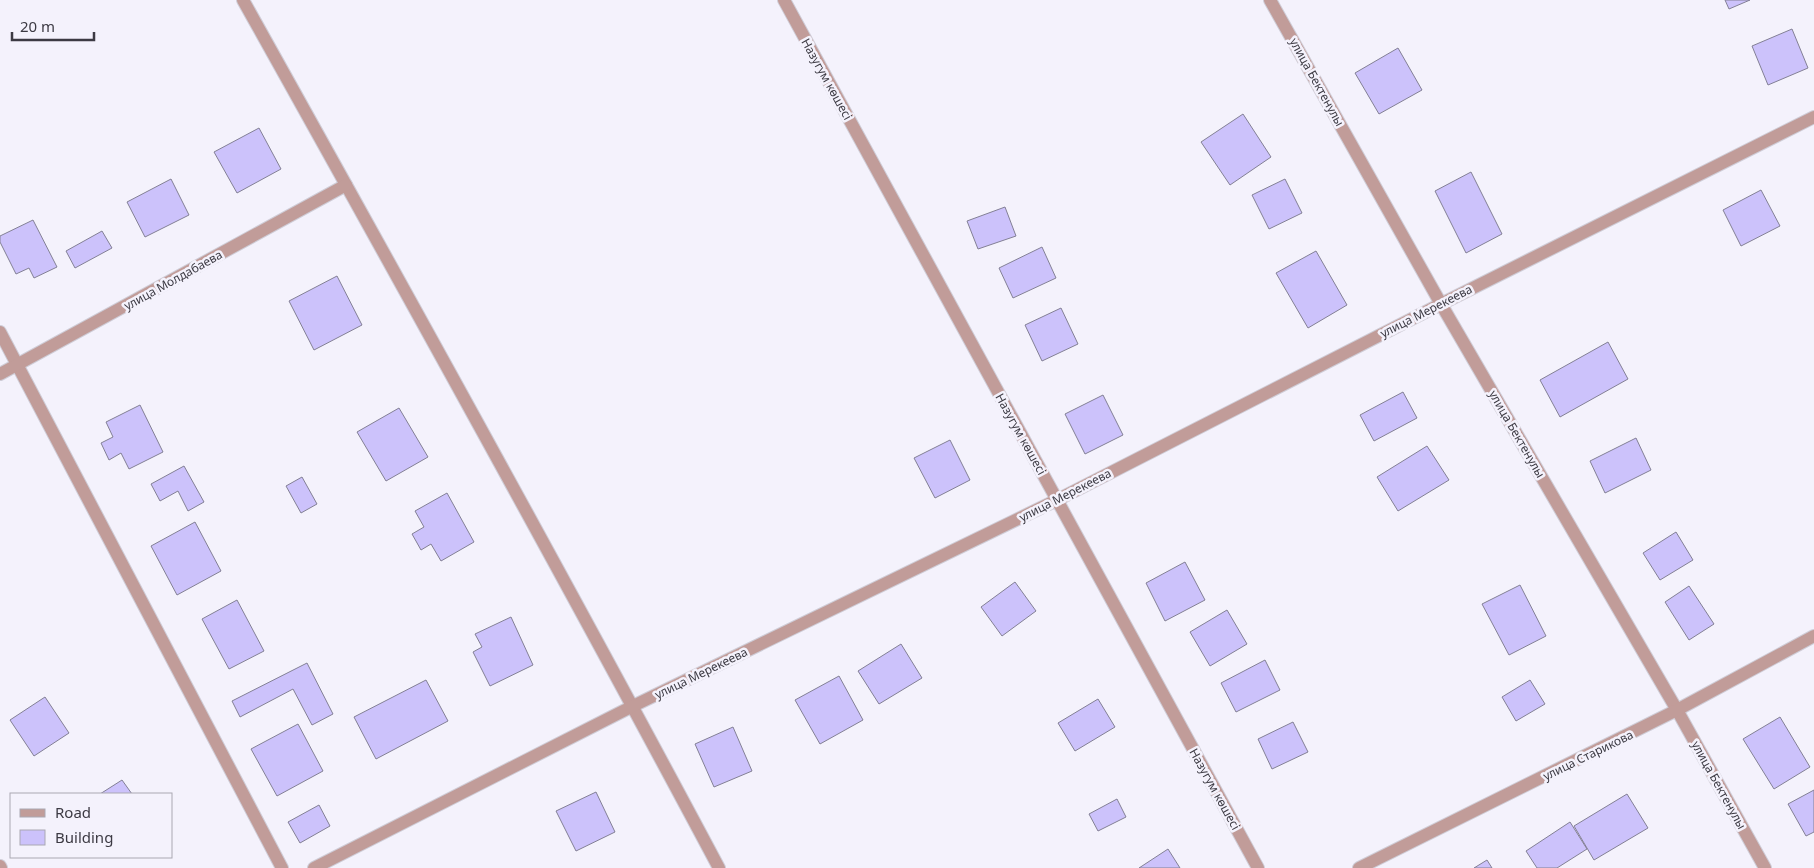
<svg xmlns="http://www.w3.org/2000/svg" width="1814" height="868" font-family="'Noto Sans',sans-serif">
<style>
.building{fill:#ccc2fb;stroke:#838095}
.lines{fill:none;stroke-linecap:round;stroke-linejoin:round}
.minor-casing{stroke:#cfcdd7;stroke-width:14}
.tertiary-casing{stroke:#cfcdd7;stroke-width:14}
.minor{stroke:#c19c99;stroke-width:12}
.tertiary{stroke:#c19c99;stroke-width:12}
.labels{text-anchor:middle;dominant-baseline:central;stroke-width:5;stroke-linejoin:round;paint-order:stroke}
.street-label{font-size:12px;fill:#3c3a43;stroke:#f4f2fc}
</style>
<rect width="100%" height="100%" fill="#f4f2fc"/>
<g class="building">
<polygon points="1725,0 1750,0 1729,9"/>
<polygon points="1792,29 1808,68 1768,85 1752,46"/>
<polygon points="1398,48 1422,90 1379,114 1355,73"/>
<polygon points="1243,114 1271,157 1230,185 1201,142"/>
<polygon points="259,128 281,169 237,193 214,152"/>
<polygon points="1471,172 1502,234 1466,253 1435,191"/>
<polygon points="171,179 189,215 145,237 127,202"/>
<polygon points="1285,179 1302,213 1269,229 1252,195"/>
<polygon points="1761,190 1780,226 1741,246 1723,210"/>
<polygon points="1005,207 1016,236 978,249 967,221"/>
<polygon points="33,220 57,267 34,278 29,268 16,274 0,242 0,236"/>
<polygon points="102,231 112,248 75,268 66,251"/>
<polygon points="1042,247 1056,278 1013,298 999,268"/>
<polygon points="1316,251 1347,305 1308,328 1276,273"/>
<polygon points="337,276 362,325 314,350 289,301"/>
<polygon points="1061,308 1078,344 1042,361 1025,325"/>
<polygon points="1608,342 1628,379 1560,417 1540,380"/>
<polygon points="1403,392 1417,418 1374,441 1360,415"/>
<polygon points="1103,395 1123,435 1085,454 1065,414"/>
<polygon points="140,405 163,452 129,469 121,453 109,460 101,443 113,437 106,422"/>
<polygon points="399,408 428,457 386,481 357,432"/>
<polygon points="1636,438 1651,470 1605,493 1590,461"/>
<polygon points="950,440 970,480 935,498 914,458"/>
<polygon points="1427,446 1449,480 1398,511 1377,477"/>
<polygon points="184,466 204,502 188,511 178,491 160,501 151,484"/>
<polygon points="302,477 317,504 301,513 286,486"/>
<polygon points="447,493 474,542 441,561 431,544 421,550 412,534 424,527 415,511"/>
<polygon points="195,522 221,571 177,595 151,546"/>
<polygon points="1676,532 1693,560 1660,580 1643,553"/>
<polygon points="1185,562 1205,600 1165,621 1146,583"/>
<polygon points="1015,582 1036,611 1002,636 981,607"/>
<polygon points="1520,585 1546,636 1509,655 1482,604"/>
<polygon points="1689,586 1714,624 1689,640 1665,602"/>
<polygon points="237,600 264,651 229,669 202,619"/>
<polygon points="1227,610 1247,644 1210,666 1190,632"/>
<polygon points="511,617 533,665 490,686 473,652 482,647 475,634"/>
<polygon points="901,644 922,678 879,704 858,671"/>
<polygon points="1265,660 1280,690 1236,712 1221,683"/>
<polygon points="307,663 333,714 312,725 293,689 240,717 232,701"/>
<polygon points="839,676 863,720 820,744 795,700"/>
<polygon points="426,680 448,721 376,759 354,717"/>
<polygon points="1530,680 1545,704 1516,721 1502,697"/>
<polygon points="45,697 69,733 34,756 10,720"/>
<polygon points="1098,699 1115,727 1075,751 1058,723"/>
<polygon points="1780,717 1810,767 1774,789 1743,739"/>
<polygon points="1293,722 1308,752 1272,769 1258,739"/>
<polygon points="298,724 323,771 277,796 251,749"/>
<polygon points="733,727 752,771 714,787 695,744"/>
<polygon points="122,780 132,794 100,794"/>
<polygon points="1814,790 1814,832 1806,836 1788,804"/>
<polygon points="596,792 615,832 576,851 556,811"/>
<polygon points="1627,794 1648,828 1594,860 1574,826"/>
<polygon points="1117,799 1126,817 1098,831 1089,814"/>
<polygon points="319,805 330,826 300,843 288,822"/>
<polygon points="1570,822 1587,849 1557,868 1537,868 1526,851"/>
<polygon points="1168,849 1180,868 1139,868"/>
<polygon points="1487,860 1492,868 1474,868"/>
</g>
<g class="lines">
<g class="minor-casing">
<g id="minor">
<path d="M243 0C404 288 564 577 719 868"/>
<polyline points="1270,0 1441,304 1677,710 1765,868"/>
<polyline points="0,332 282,868"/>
<polyline points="0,374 346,185"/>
<polyline points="0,866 1,868"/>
<polyline points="314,868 633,706 1057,500 1441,304 1814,117"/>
<polyline points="1359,868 1677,710 1814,636"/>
</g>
</g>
<g class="tertiary-casing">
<polyline id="tertiary" points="784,0 1258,868"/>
</g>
<use href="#minor" class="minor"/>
<use href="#tertiary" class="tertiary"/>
</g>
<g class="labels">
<g class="street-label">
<text transform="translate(827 79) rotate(61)">Назугум көшесі</text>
<text transform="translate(1317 82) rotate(61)">улица Бектенулы</text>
<text transform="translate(173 280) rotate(-29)">улица Молдабаева</text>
<text transform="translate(1426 311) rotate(-27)">улица Мерекеева</text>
<text transform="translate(1021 434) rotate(61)">Назугум көшесі</text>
<text transform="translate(1517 434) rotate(60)">улица Бектенулы</text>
<text transform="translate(1065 495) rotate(-27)">улица Мерекеева</text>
<text transform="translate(701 673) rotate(-26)">улица Мерекеева</text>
<text transform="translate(1588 755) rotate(-26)">улица Старикова</text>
<text transform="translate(1719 785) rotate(61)">улица Бектенулы</text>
<text transform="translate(1215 789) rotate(61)">Назугум көшесі</text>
</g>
</g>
<rect x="10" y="793" width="162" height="65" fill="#f4f2fc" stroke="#aaa8b2"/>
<rect x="20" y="809" width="25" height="8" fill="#c19c99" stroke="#aaa8b2"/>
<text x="55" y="818" font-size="15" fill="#3c3a43">Road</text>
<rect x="20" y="830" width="25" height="15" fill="#ccc2fb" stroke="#aaa8b2"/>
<text x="55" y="843" font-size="15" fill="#3c3a43">Building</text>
<path d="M12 32v8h82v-8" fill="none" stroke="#3c3a43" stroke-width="2.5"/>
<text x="20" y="32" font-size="15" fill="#3c3a43" stroke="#f4f2fc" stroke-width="4" paint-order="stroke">20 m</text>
</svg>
